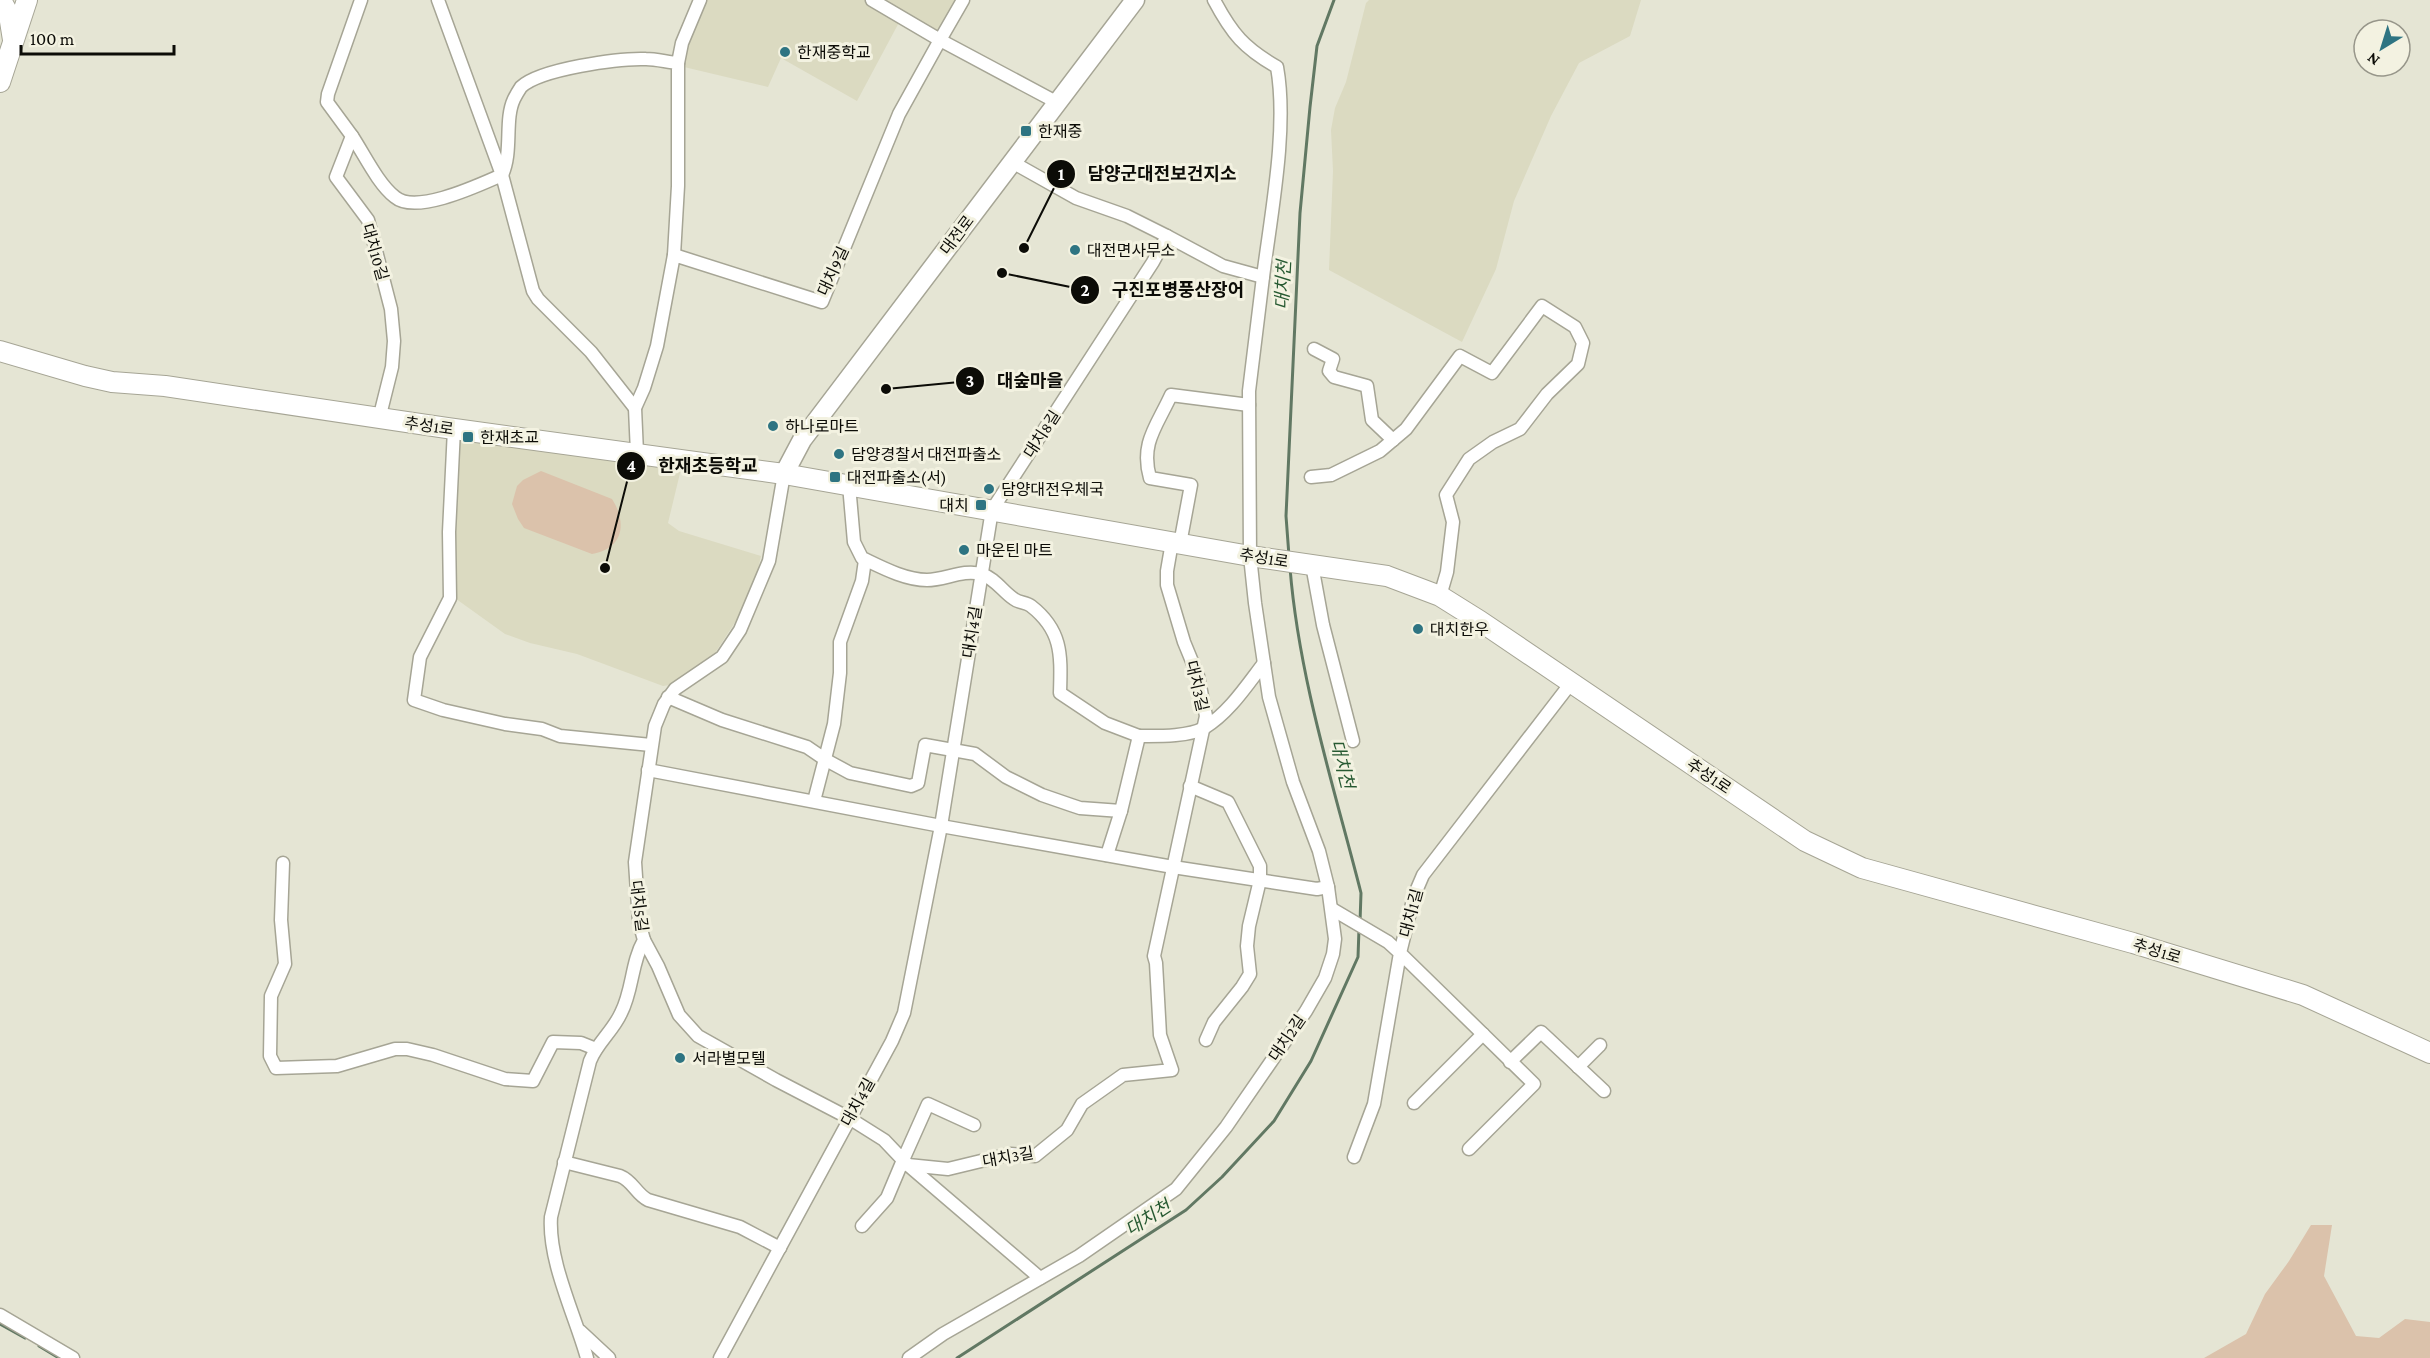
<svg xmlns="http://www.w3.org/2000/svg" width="2430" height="1358" font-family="'Crimson Pro','Noto Sans KR',serif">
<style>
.built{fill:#dbdac1}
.green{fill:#dbc2ab}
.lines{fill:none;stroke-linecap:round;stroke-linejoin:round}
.stream{stroke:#617863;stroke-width:3}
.street-casing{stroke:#a6a595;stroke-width:15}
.secondary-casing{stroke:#a6a595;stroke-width:21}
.primary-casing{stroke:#a6a595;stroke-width:22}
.street{stroke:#fff;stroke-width:12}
.secondary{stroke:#fff;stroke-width:18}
.primary{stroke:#fff;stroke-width:20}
.poi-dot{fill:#2e7482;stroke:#f3f2e1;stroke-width:2}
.labels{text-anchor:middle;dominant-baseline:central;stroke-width:6;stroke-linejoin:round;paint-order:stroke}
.poi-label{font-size:16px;fill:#0c0c07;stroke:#f3f2e1;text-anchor:start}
.street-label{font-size:16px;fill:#0c0c07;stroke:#f3f2e1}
.water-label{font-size:18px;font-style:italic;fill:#275a32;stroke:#f3f2e1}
.leader{fill:none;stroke:#0c0c07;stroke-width:2}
.callout-dot{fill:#0c0c07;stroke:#f3f2e1;stroke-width:2}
.mark-label{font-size:18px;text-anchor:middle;font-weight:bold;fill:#fff}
.callout-label{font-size:18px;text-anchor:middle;font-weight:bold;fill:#0c0c07;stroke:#f3f2e1;stroke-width:6;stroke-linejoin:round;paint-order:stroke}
</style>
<rect width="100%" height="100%" fill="#e5e5d4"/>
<g class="built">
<polygon points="707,0 957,0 937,34 903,15 857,101 781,58 768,87 684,67 688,47"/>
<polygon points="1369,0 1641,0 1630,36 1579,63 1551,116 1514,201 1496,269 1462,342 1329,270 1333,171 1331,130 1335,108 1346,82 1366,3"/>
<polygon points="457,436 681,469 668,523 679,531 761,556 756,578 743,610 717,650 712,657 670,685 663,686 577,654 530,643 505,634 452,596"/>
</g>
<g class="green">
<path d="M541 471 612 499C627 522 624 549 592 554L524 528 518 519 512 504 517 486 523 480Z"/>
<polygon points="2311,1225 2332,1225 2324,1276 2356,1336 2379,1338 2405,1319 2430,1322 2430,1358 2204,1358 2246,1334 2265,1294 2289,1261"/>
</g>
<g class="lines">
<g class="stream">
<polyline points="1289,556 1286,516 1300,213 1310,107 1317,46 1334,0"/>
<path d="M1290 568C1299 679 1334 787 1361 893L1360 922"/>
<polyline points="0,1324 25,1338"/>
<polyline points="39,1346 59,1358"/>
<polyline points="957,1358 1186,1210 1222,1177 1274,1121 1311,1061 1358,957 1359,929"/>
</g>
<g class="street-casing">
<g id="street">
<polyline points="361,0 328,94 327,102 352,136 336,177 368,220 391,309 394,341 392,367 379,419"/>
<polyline points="438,0 502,175 533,291 538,299 591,352 635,408"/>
<polyline points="872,0 940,40 963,0"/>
<polyline points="678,63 682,43 700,0"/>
<path d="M352 136C364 154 378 184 395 197 416 215 479 185 502 175 513 151 504 120 514 99 516 95 519 90 521 87 540 69 619 58 646 59 656 59 667 62 678 63V186L674 255"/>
<polyline points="1012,162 1076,198 1127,216 1167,236"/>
<polyline points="1314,349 1333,359 1329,371 1334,377 1367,386 1372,420 1393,440"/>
<polyline points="454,429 449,532 450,598 420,657 414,700 443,710 505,724 542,729 560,736 651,745"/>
<polyline points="637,453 635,408 644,388 657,346 674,255 822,302 899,114 940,40 1058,103"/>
<polyline points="1311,477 1331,475 1380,451 1406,429 1460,356 1492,373 1542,306 1575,327 1583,343 1578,364 1547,394 1520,429 1493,442 1469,459 1446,495 1453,522 1447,572 1440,596"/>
<path d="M849 485 854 542 862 558C881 567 905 580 927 580 945 580 963 569 981 574 995 578 1003 592 1014 599 1019 603 1026 602 1031 606 1063 631 1061 656 1060 693L1105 723 1139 736"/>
<path d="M1180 544 1191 485 1150 478C1140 443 1157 426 1171 395L1249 405"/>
<polyline points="1312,565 1323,625 1353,741"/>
<polyline points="668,697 722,720 807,747 826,760 850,773 911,786 918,783 925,745 975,754 1006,777 1042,795 1071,805 1080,808 1121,811"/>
<polyline points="648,770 941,826 1173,867 1317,889 1328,887"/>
<polyline points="1190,786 1228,802 1260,866 1260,880 1249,926 1247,946 1250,974 1242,987 1214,1022 1206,1040"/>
<polyline points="814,801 834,724 840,673 840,642 862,581 865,560"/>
<path d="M1107 855 1121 811 1139 736C1157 736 1188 737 1204 728 1229 713 1247 685 1264 663"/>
<polyline points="283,863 281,920 285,964 271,996 270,1056 276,1068 337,1066 395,1049 407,1049 433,1055 505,1079 533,1081 553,1042 581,1043 596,1049"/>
<polyline points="1332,909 1388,942 1400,953 1374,1104 1354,1157"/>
<polyline points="644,940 658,966 679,1015 698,1036 776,1080 849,1118 884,1140 903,1160 928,1104 974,1125"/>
<polyline points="1510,1062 1541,1032 1604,1091"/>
<polyline points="1578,1067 1600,1045"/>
<polyline points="1414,1103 1483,1034"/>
<polyline points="1469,1149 1534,1084 1400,953 1414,896 1423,875 1571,683"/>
<path d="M564 1162 620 1176C633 1181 636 1194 648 1200L740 1227 780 1248"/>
<polyline points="908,1165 1040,1278"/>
<polyline points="862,1226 887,1198 903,1160 908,1165 948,1169 1010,1154 1035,1156 1067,1130 1082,1104 1123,1075 1172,1070 1160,1035 1156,963 1154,956 1206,716 1198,676 1184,642 1167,585 1167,571 1172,542"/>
<polyline points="0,1315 73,1358"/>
<polyline points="580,1331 609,1358"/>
<path d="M587 1358C575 1315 548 1261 551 1217L590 1061C597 1043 613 1031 621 1013 633 990 631 963 644 940L639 922 635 862 655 726 664 704 675 689 722 657 740 630 769 561 784 474"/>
<path d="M720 1358 892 1041 904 1013 941 826 992 510 1153 262 1167 236 1223 266 1263 277C1271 214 1288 128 1277 67 1244 48 1232 34 1214 0"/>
<polyline points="909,1358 943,1334 1079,1256 1176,1189 1226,1127 1306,1011 1325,978 1333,954 1335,939 1328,887 1319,851 1293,782 1269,697 1255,603 1250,556 1249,391 1263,277"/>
</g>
</g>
<g class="secondary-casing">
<polyline id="secondary" points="784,474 802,440 1135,0"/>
</g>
<g class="primary-casing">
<g id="primary">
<polyline points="1,0 9,15 13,40"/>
<polyline points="0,82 27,0"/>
<polyline points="0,351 85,376 112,382 165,386 447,428 784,474 1250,556 1387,576 1440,596 1480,621 1805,841 1862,868 2133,943 2303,995 2430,1053"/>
</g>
</g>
<use href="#street" class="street"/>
<use href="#secondary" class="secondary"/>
<use href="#primary" class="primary"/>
</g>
<g class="poi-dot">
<circle cx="785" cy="52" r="6"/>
<rect x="1020" y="125" width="12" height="12" rx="3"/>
<circle cx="1075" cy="250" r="6"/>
<circle cx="773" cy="426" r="6"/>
<rect x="462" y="431" width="12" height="12" rx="3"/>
<circle cx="839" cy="454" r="6"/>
<rect x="829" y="471" width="12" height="12" rx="3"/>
<circle cx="989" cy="489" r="6"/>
<rect x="975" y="499" width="12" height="12" rx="3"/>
<circle cx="964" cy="550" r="6"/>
<circle cx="1418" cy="629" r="6"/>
<circle cx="680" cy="1058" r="6"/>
</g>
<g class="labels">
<g class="poi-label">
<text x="797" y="52">한재중학교</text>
<text x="1038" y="131">한재중</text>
<text x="1087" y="250">대전면사무소</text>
<text x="785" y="426">하나로마트</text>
<text x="480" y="437">한재초교</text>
<text x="851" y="454">담양경찰서 대전파출소</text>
<text x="847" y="477">대전파출소(서)</text>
<text x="1001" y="489">담양대전우체국</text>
<text x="969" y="505" text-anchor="end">대치</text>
<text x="976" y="550">마운틴 마트</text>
<text x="1430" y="629">대치한우</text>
<text x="692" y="1058">서라별모텔</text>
</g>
<g class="street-label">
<text transform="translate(957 235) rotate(-53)">대전로</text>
<text transform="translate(375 252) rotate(74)">대치10길</text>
<text transform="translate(833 271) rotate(-65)">대치9길</text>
<text transform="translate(429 426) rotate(8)">추성1로</text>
<text transform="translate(1042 434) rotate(-57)">대치8길</text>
<text transform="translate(1264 558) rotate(9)">추성1로</text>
<text transform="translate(972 632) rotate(-81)">대치4길</text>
<text transform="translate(1197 686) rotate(77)">대치3길</text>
<text transform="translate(1709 776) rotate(34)">추성1로</text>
<text transform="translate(639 906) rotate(83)">대치5길</text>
<text transform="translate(1411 913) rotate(-75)">대치1길</text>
<text transform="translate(2157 951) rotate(17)">추성1로</text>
<text transform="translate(1287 1038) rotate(-56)">대치2길</text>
<text transform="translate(858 1102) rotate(-61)">대치4길</text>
<text transform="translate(1008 1157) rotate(-10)">대치3길</text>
</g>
<g class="water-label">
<text transform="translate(1283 285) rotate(-87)">대치천</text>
<text transform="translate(1342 764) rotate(76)">대치천</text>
<text transform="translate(1148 1218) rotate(-33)">대치천</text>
</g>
</g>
<path class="leader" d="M1024 248L1061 174M1002 273L1085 290M886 389L970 381M605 568L631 466"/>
<g class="callout-dot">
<circle cx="1024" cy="248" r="6"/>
<circle cx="1002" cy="273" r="6"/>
<circle cx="886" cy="389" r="6"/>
<circle cx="605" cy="568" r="6"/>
<circle cx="1061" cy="174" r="15"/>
<circle cx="1085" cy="290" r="15"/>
<circle cx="970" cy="381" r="15"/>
<circle cx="631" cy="466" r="15"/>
</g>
<g class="mark-label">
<text x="1061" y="180">1</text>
<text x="1085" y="296">2</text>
<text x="970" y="387">3</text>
<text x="631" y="472">4</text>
</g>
<g class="callout-label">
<text x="1162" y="180">담양군대전보건지소</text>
<text x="1178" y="296">구진포병풍산장어</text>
<text x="1030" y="387">대숲마을</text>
<text x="708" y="472">한재초등학교</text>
</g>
<g transform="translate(2382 48) rotate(218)"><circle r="28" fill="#f3f2e1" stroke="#97968a" stroke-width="1.5"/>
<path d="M0-4.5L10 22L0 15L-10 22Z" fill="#2e7482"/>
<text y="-9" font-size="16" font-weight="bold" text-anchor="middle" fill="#0c0c07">N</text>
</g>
<path d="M21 45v9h153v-9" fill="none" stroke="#0c0c07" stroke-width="3"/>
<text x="30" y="45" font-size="18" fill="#0c0c07" stroke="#f3f2e1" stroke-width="4.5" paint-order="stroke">100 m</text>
</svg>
